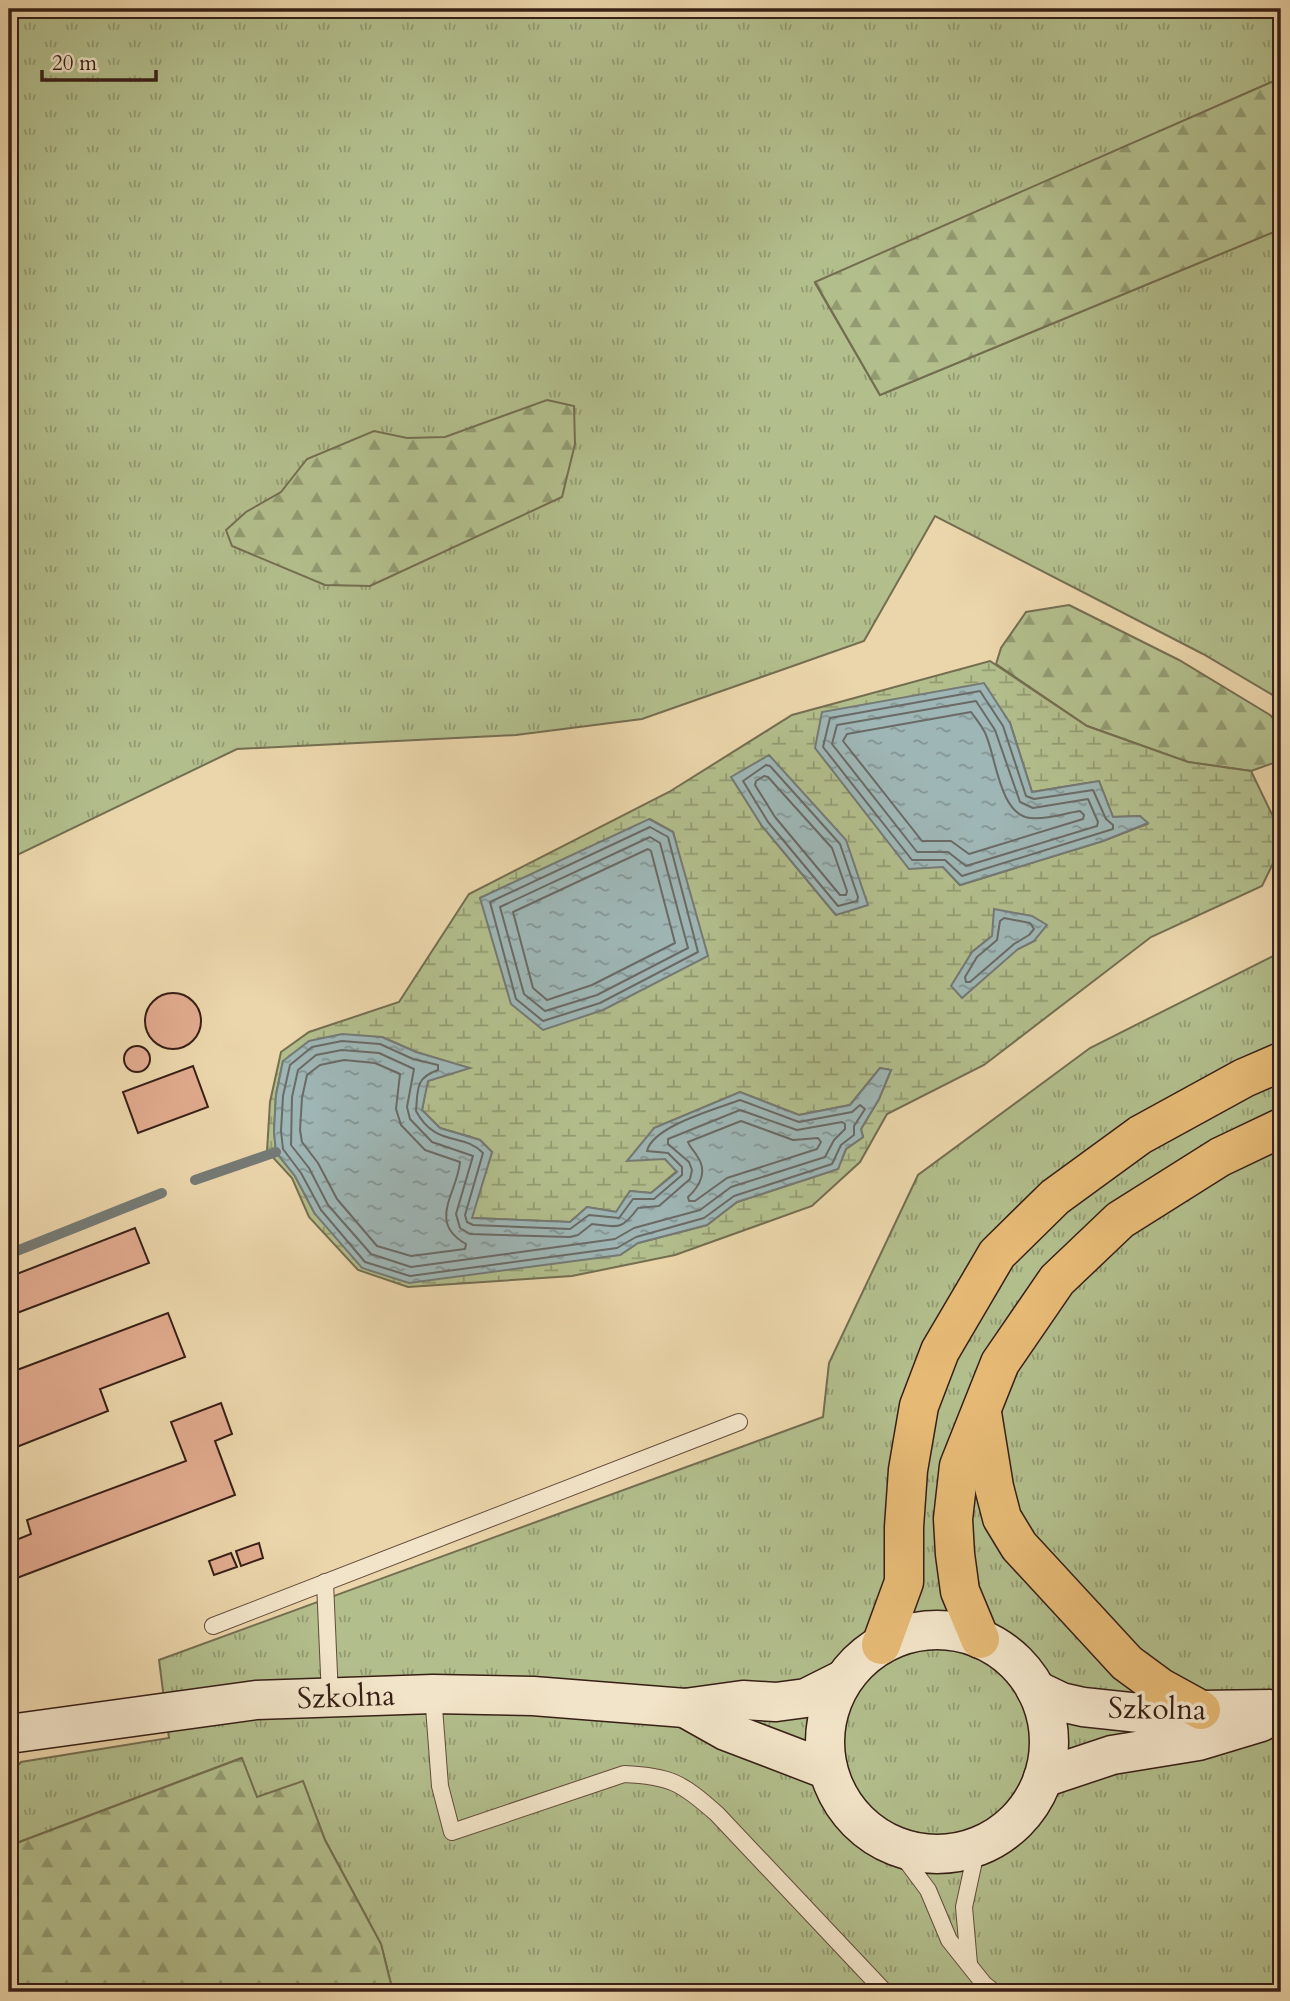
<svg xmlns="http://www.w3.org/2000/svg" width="1290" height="2001" font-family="Cardo,serif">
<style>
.grass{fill:url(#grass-tufts);stroke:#746e51;stroke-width:2}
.forest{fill:url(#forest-firs);stroke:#746e51;stroke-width:2}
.wetland{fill:url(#wetland-marsh);stroke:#746e51;stroke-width:2;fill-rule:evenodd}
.water{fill:url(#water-ripples);stroke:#757a75;stroke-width:2}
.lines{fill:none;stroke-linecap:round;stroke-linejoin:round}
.shore{stroke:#6a6a66;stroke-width:2}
.stream{stroke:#757a75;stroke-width:10}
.building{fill:#e1aa8e;stroke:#371f16;stroke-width:2}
.lane-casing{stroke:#644c3b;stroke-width:18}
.secondary-casing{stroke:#371f16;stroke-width:41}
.highway-casing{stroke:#371f16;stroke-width:41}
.lane{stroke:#f2e4c8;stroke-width:16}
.secondary{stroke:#f2e4c8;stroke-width:38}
.highway{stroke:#e6ba75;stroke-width:38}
.labels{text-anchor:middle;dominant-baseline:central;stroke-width:7;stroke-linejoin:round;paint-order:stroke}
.street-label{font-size:30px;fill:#371f16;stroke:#f2e4c8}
</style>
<defs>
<pattern id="grass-tufts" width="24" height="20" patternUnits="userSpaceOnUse" patternTransform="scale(1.75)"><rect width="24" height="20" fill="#b2be8c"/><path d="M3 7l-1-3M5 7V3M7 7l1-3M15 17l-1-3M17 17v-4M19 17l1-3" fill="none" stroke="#929a71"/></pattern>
<pattern id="forest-firs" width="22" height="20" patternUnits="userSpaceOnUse" patternTransform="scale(1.75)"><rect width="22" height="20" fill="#b2be8c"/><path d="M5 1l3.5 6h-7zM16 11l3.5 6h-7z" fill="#929a71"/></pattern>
<pattern id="wetland-marsh" width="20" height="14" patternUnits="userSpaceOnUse" patternTransform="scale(1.75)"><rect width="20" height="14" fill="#b2be8c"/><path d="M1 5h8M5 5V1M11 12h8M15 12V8" fill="none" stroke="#929a71"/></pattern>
<pattern id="water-ripples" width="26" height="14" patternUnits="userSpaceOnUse" patternTransform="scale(1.75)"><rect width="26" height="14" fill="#9eb6b5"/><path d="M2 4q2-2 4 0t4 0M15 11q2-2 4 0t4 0" fill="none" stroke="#829392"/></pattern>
</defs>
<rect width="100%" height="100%" fill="#ebd5aa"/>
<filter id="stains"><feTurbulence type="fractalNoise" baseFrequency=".00286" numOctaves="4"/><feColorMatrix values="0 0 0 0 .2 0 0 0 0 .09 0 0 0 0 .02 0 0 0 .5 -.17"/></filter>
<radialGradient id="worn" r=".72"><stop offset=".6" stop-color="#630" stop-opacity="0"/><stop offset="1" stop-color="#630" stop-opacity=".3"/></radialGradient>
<g class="grass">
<polygon points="9,9 1281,9 1281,78 815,283 880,395 1281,229 1281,700 1203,654 935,516 864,641 642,719 516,735 237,749 9,859"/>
<polygon points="1281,952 1281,1992 393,1992 381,1944 325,1840 303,1782 257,1798 241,1758 14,1844 9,1813 9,1775 21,1762 169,1738 159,1660 823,1417 829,1363 918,1175 1090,1048"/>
</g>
<g class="forest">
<polygon points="1281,78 1281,229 880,395 815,282"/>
<polygon points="547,400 574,406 575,444 562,497 370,586 325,585 232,546 226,530 246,512 281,492 307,459 374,431 407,438 445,437"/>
<polygon points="1069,605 1179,660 1270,715 1281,726 1279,761 1251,771 1188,762 1087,726 996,664 1001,648 1026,612"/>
<polygon points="242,1758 257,1797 303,1781 325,1840 381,1944 393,1992 9,1992 9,1846"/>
</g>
<path class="wetland" d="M990 661 1087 726 1188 762 1251 771 1280 831 1277 855 1262 886 1151 937 984 1065 887 1114 860 1162 812 1206 675 1255 572 1276 408 1287 358 1270 309 1217 292 1178 267 1151 270 1102 281 1052 309 1032 399 1002 469 894 669 792 792 715ZM1010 723 1032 792 1099 781 1113 817 1140 816 1147 824 1103 841 960 885 943 867ZM732 777 836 915 762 826ZM650 819 673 832 686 883 480 898ZM992 936 1034 941 1018 949 972 952ZM382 1037 416 1052 468 1068 427 1081 422 1110 440 1128 480 1140 492 1152 471 1218 570 1222 587 1207 616 1212 630 1191 651 1193 677 1171 665 1159 654 1128 740 1092 799 1115 850 1105 880 1068 891 1070 879 1099 861 1129 863 1137 846 1149 838 1169 737 1202 707 1225 638 1243 620 1255 315 1214 295 1176 276 1152 274 1131 276 1095 283 1061Z"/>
<g class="water">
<polygon points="984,683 1010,723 1032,792 1099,781 1113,817 1140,816 1148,823 1103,841 960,885 943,867 909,869 815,748 822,712"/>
<polygon points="769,755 846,840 868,905 836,915 762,826 731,777"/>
<polygon points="649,819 673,832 708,956 603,1010 543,1030 511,1004 480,898"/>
<polygon points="994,909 1032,916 1047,925 1034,941 1018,949 962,998 951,986 972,952 992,936"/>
<polygon points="342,1034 382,1037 416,1052 470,1068 428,1081 422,1110 440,1128 480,1140 492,1152 472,1218 570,1222 587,1207 616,1212 630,1191 651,1193 677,1172 665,1159 627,1161 654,1128 740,1092 799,1115 850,1105 880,1068 891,1070 879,1099 861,1129 863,1137 846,1149 838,1169 737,1202 707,1225 638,1243 620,1255 409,1283 362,1268 315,1214 295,1176 276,1152 274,1131 276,1095 283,1061 309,1041"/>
</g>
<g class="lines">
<g class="shore">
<polygon points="980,691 1003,726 1026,796 1034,799 1093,790 1106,819 1113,825 1113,829 962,876 945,860 912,860 823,747 830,718"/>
<polygon points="976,701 995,730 1020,802 1033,808 1088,799 1098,822 1097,826 966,866 948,852 917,852 832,744 837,725"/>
<path d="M971 712C976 719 983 727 986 735 996 758 1000 816 1031 818 1047 820 1065 813 1080 811L1084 815 1083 819 969 854 951 841H922L843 741 847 734Z"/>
<polygon points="766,765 770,766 840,844 858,897 857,901 838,906 768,822 743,781"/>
<polygon points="764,776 768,777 832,848 847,891 846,895 840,895 775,817 755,785 756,781"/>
<polygon points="650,827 668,837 698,952 600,1003 543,1021 516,999 490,902"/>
<polygon points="650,837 660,843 688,948 597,995 545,1011 524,994 500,907"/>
<polygon points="648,849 651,851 675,943 592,985 547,1000 533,988 513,912"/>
<polygon points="1004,918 1030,923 1034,929 1029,935 1014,944 970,982 966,982 965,977 977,957 997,940 1000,921"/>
<path d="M342 1041 380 1044 413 1059 438 1065V1070C415 1078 418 1089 416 1111 436 1148 463 1132 483 1153L465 1215 467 1222 473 1225 570 1229 589 1215 619 1218 633 1199H654L682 1175V1167L668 1153 647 1151C653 1126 716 1109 740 1100L799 1122 852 1112 860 1105 865 1109 854 1126V1135L841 1145 832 1164 734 1196 704 1218 636 1237 617 1248 410 1276 365 1262 321 1210 301 1173 283 1149 281 1131 283 1096 290 1065 312 1047Z"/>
<path d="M342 1050 379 1053 414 1069 407 1107 410 1119 432 1142 473 1156 456 1214 460 1228 470 1234 570 1237 578 1235 592 1224C618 1227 621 1231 638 1208L659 1206 690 1179 692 1170 689 1162 668 1144V1139L740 1110 797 1130 842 1122 845 1124V1129L834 1140 825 1157 731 1187 700 1210 634 1228 615 1239 411 1267 371 1254 328 1205 309 1168 291 1145 292 1097 298 1070 316 1055Z"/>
<path d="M344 1060 375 1063 400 1074 396 1109 401 1125 425 1150 460 1162C457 1194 427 1222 466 1244L465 1249 411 1256 377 1246 337 1199 318 1163 302 1142 300 1130 302 1098 307 1075 320 1065Z"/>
<path d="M741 1121 793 1140 818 1138 821 1142 817 1149 727 1178 695 1201H689L688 1197C700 1186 708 1171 697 1156 694 1150 690 1148 688 1142Z"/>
</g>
<g class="stream">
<polyline points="195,1180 276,1152"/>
<polyline points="9,1254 162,1193"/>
</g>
</g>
<g class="building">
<circle cx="173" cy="1021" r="28"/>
<circle cx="137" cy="1059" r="13"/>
<polygon points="193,1066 208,1107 138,1133 123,1092"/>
<polygon points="135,1228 149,1263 9,1316 9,1277"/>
<polygon points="168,1313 185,1357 100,1389 108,1411 9,1450 9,1373"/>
<polygon points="221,1403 232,1434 215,1441 235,1495 9,1581 9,1543 31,1534 27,1520 186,1461 171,1422"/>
<polygon points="259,1543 263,1558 241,1566 236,1551"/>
<polygon points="231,1553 237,1567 214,1575 209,1561"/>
</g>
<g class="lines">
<g class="lane-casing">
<g id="lane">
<polyline points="325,1582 330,1697"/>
<polyline points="213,1626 739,1422"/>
<path d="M433 1694 440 1786 452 1832 624 1774C671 1776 682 1783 717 1814L885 1992"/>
<polyline points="896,1847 928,1890 949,1940 984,1984 994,1992"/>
<polyline points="969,1964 964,1907 977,1847"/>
</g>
</g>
<g class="secondary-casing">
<g id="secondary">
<circle cx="937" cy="1742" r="112"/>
<polyline points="1036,1690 1061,1702 1083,1707 1158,1715 1201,1710 1281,1709"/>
<polyline points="685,1708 726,1731 828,1770"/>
<polyline points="9,1734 256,1700 433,1694 533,1696 685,1708 743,1700 776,1702 806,1698 844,1679"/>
<polyline points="1043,1778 1112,1755 1198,1741 1261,1722"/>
</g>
</g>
<g class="highway-casing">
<g id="highway">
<polyline points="982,1413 994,1487 1002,1518 1019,1546 1127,1663 1161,1688 1201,1710"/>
<polyline points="980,1639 960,1591 955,1554 953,1519 959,1466 1000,1363 1057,1280 1120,1220 1220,1157 1281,1128"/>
<polyline points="881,1645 904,1582 904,1527 908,1470 919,1406 940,1351 997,1254 1055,1197 1140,1135 1244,1078 1281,1062"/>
</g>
</g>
<use href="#lane" class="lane"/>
<use href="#secondary" class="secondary"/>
<use href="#highway" class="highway"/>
</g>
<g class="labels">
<g class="street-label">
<text transform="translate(346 1697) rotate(-2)">Szkolna</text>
<text transform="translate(1157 1709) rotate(1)">Szkolna</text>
</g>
</g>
<rect width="1290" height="2001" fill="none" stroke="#ebd5aa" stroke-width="35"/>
<rect x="10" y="10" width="1269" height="1980" fill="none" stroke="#371f16" stroke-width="3.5"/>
<rect x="18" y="18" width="1255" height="1966" fill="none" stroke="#371f16" stroke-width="2"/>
<path d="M42 70v10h114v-10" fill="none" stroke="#371f16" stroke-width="3.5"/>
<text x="52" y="70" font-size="21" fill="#371f16" stroke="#f2e4c8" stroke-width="5" paint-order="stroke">20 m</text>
<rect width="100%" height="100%" filter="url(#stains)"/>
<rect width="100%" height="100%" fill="url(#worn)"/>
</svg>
